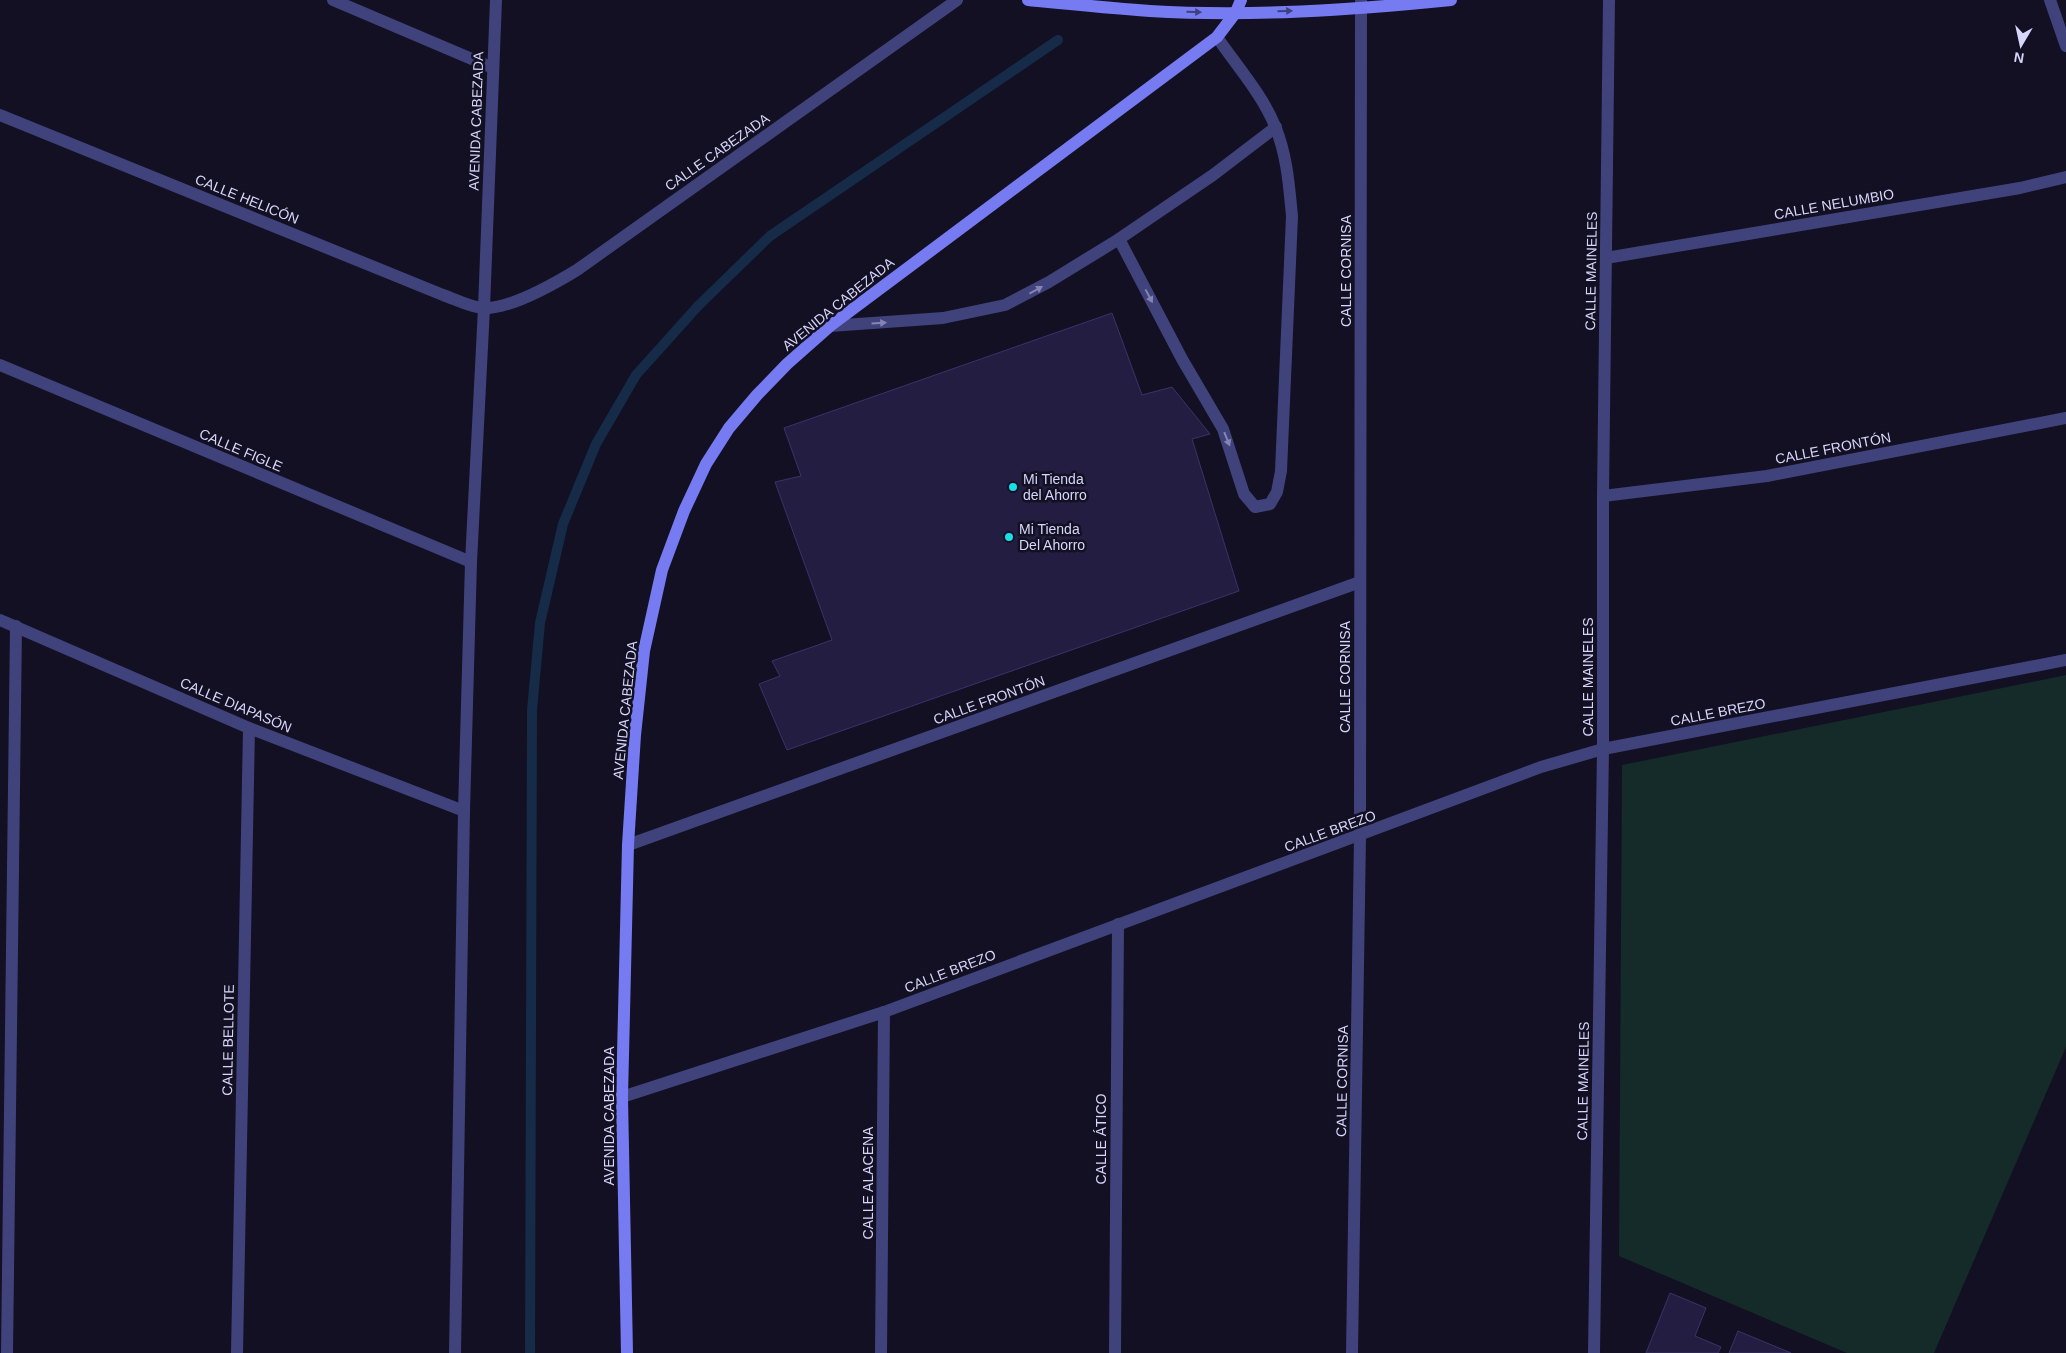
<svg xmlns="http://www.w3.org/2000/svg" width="2066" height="1353" font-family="Arial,sans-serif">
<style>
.green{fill:#142b29}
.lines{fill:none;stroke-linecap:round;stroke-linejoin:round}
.stream{stroke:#152b47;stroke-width:10}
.building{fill:#231e41;stroke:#3a336b}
.lane{stroke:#40427c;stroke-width:12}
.street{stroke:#40427c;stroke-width:12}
.secondary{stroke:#767bf1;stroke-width:12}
.oneway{fill:#3f407f}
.oneway2{fill:#8485b5}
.poi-dot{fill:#18dee5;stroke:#121022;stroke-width:2}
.labels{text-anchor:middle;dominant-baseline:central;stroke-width:5;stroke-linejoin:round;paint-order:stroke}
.street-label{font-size:14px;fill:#d7d6fb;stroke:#121022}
.poi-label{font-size:14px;fill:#d7d6fb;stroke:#121022;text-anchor:start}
</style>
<rect width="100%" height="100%" fill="#121022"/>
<polygon class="green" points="2066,675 2066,1047 1934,1353 1847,1353 1619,1256 1622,765"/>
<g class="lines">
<polyline class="stream" points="530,1353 532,710 540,623 563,524 596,444 636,375 698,306 770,236 1058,40"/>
</g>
<g class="building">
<polygon points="1112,313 1142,395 1172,387 1210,434 1192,439 1239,591 787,750 759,684 780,676 772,661 832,640 775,482 801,476 784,428"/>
<polygon points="1670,1293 1706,1308 1695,1336 1721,1347 1718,1353 1646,1353"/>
<polygon points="1738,1331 1791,1353 1729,1353"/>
</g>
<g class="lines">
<g class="lane">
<polyline points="1119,239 1213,175 1276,127"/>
<path d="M830 326 943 318 1005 305 1049 282 1119 239 1182 359 1223 429 1244 494 1255 507 1270 504 1277 492 1281 471 1292 216C1289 185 1287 155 1275 126 1262 94 1236 65 1217 37"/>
</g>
<g class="street">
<polyline points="333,0 493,68"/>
<polyline points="2050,0 2066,46"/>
<path d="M0 115 443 295C455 299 471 308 484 308 511 309 554 284 577 270L957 0"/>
<polyline points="1606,258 2020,188 2066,177"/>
<polyline points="0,365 471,562"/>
<polyline points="1603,496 1767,476 2066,418"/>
<polyline points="0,620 249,728 464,811"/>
<polyline points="628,845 1360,582"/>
<polyline points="622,1097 884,1012 1541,767 1603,749 2066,660"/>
<polyline points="7,1353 16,626"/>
<polyline points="237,1353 249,728"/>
<polyline points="455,1353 464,811 471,562 484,308 496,0"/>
<polyline points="881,1353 884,1012"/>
<polyline points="1115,1353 1118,924"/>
<polyline points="1352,1353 1360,836 1361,0"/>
<polyline points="1594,1353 1603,749 1603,496 1609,0"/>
</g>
<g class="secondary">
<path d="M1028 0C1069 4 1109 8 1150 11 1250 17 1351 10 1451 0"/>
<polyline points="627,1353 622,1097 628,845 635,735 644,651 662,570 684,511 706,464 729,428 757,395 787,364 830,326 1217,37 1236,12 1241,0"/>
</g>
</g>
<defs><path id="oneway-solid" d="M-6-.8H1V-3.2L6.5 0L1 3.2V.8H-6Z" transform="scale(1.25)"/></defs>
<g class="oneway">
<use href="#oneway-solid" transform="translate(1285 11) rotate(-2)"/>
<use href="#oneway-solid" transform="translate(1194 12) rotate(1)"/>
</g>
<g class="oneway2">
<use href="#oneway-solid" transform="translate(1036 290) rotate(-29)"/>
<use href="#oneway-solid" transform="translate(1149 296) rotate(62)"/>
<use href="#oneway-solid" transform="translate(879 323) rotate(-3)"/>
<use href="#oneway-solid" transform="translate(1227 439) rotate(68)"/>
</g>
<g class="poi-dot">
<circle cx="1013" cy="487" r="5"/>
<circle cx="1009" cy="537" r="5"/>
</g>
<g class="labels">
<g class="street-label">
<text transform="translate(476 121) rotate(-88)">AVENIDA CABEZADA</text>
<text transform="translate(717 152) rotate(-35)">CALLE CABEZADA</text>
<text transform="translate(247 199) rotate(22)">CALLE HELICÓN</text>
<text transform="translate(1834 204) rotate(-10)">CALLE NELUMBIO</text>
<text transform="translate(1346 271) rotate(-90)">CALLE CORNISA</text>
<text transform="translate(1591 271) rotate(-89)">CALLE MAINELES</text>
<text transform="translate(838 304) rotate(-39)">AVENIDA CABEZADA</text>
<text transform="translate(1833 448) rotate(-11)">CALLE FRONTÓN</text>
<text transform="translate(241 450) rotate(23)">CALLE FIGLE</text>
<text transform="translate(1345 677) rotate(-90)">CALLE CORNISA</text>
<text transform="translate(1588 677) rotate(-90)">CALLE MAINELES</text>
<text transform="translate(989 700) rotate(-20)">CALLE FRONTÓN</text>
<text transform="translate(236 705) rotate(23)">CALLE DIAPASÓN</text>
<text transform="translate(625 710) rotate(-84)">AVENIDA CABEZADA</text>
<text transform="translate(1718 712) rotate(-11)">CALLE BREZO</text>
<text transform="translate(1330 831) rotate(-20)">CALLE BREZO</text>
<text transform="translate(950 971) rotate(-21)">CALLE BREZO</text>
<text transform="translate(228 1040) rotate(-89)">CALLE BELLOTE</text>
<text transform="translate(1342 1081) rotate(-89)">CALLE CORNISA</text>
<text transform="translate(1583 1081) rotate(-89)">CALLE MAINELES</text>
<text transform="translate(609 1116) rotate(-90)">AVENIDA CABEZADA</text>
<text transform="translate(1101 1139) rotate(-90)">CALLE ÁTICO</text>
<text transform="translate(868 1183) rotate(-90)">CALLE ALACENA</text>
</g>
<g class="poi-label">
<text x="1023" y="479">Mi Tienda<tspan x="1023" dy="16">del Ahorro</tspan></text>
<text x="1019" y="529">Mi Tienda<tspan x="1019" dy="16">Del Ahorro</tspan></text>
</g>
</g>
<g transform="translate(2021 45) rotate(189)" stroke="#121022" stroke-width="4" paint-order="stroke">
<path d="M0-4L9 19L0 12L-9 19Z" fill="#d7d6fb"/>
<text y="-8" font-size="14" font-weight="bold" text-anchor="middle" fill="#d7d6fb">N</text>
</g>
</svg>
